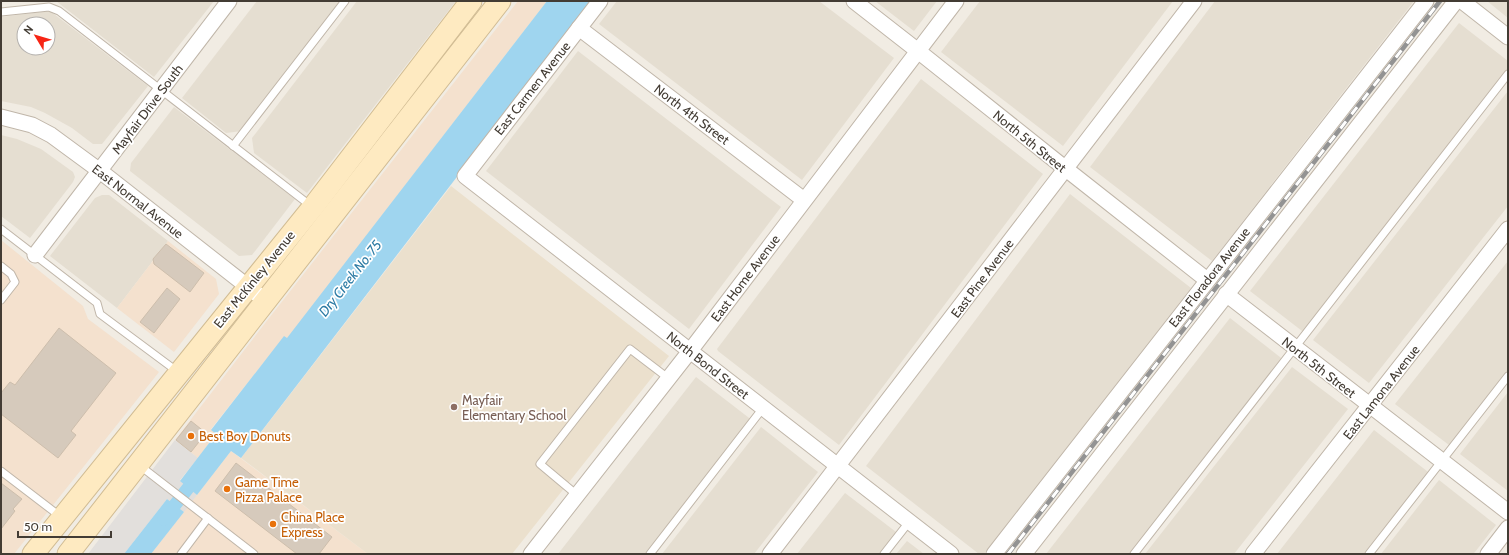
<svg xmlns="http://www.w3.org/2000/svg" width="1509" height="555" font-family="Cabin,sans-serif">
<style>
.residential{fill:#e5ded1;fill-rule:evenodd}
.commercial{fill:#f4e1ce}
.education{fill:#ebe0cd}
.parking{fill:#e2dfdc}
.water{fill:#9fd5ef}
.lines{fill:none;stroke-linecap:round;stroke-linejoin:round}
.canal{stroke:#9fd5ef;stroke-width:13}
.building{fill:#d6cabc;stroke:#cdbeac}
.lane-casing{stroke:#c0b6a9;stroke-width:9}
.street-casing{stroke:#c0b6a9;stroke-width:17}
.secondary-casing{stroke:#d1bc93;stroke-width:23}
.lane{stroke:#fff;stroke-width:7}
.street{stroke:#fff;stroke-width:15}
.secondary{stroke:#feeac1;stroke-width:21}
.rail-casing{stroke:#939393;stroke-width:4.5}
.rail{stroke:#fff;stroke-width:3;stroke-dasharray:9;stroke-linecap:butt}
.education-dot{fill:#8d6e63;stroke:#fff;stroke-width:1.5}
.food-dot{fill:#e8710a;stroke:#fff;stroke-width:1.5}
.labels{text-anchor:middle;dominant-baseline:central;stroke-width:3.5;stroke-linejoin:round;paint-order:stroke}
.street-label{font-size:13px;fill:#433c34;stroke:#fff}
.education-label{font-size:13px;fill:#785e54;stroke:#fff;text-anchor:start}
.food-label{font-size:13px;fill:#c56008;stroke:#fff;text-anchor:start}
.water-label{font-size:14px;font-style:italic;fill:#2e7ca5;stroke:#fff}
</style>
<rect width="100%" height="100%" fill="#f1ece3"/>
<g class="residential">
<polygon points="56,1 214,1 154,77"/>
<polygon points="257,1 343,1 242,131 226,133 182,98"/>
<polygon points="357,1 456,1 307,193 254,153 252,138"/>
<polygon points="617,1 819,1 894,58 802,180 599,24"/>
<polygon points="875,1 937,1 914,31"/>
<polygon points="980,1 1173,1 1063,146 941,52"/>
<polygon points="1215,1 1414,1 1212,261 1090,167"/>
<polygon points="1487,1 1508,1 1508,18"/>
<path d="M50 11 148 86 102 144H93L72 128 45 113 31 107 1 101V17ZM24 24H48V48H24Z"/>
<polygon points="1459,23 1508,61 1508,76 1306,334 1250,291"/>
<polygon points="578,51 781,207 689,329 486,171"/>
<polygon points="921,79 1043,174 839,445 718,351 717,349"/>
<polygon points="1508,91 1508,206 1369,383 1313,340"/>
<polygon points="174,107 295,199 252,255 239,256 130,171 131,163"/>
<polygon points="1,135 17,139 41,149 73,172 75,177 73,182 30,238 1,216"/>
<polygon points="1070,194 1191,288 984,554 979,554 866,466"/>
<polygon points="102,195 109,195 168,241 117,308 50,256 95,198"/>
<polygon points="1508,261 1508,378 1453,448 1395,404"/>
<polygon points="1230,318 1285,361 1134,554 1046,554"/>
<polygon points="1292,367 1348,409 1234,554 1145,554"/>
<polygon points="696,377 753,421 650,554 558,554"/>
<polygon points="1508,392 1508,491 1460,454"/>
<polygon points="761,427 818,472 754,554 662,554"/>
<polygon points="1374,430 1432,475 1369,554 1277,554"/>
<polygon points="1439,480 1496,525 1475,552 1473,554 1381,554"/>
<polygon points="845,493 900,535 885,554 797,554"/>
<polygon points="907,541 924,554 896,554"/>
</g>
<g class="commercial">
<polygon points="518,1 547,1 287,339 284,337 211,429 216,434 198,458 175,440 266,322"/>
<polygon points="1,240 83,306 88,319 159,372 14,554 1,554"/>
<polygon points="168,241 216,279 219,294 174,352 117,308"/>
<polygon points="231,451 368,554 151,554"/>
</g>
<polygon class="education" points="451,186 669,356 512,554 368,554 241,458"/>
<polygon class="parking" points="175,440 198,458 180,480 197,495 184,512 167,499 124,554 88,554"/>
<g class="water">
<polygon points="547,1 592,1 241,458 231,451 197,495 180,481 216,434 211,430 284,336 287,338"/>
<polygon points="167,499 184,512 151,554 124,554"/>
</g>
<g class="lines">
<polyline class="canal" points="164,519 199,474"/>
</g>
<g class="building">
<polygon points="166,244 204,273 190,292 154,264 153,259"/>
<polygon points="167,288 180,299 154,333 140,322"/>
<polygon points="59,328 116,373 71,431 76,435 58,458 1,414 1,393 10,382 15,385"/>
<polygon points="191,421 206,433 191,452 176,440"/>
<polygon points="236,463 332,537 319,554 297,554 215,491"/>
<polygon points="1,483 22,499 13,509 15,511 1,529"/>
</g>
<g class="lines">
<g class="lane-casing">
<g id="lane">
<polyline points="1,12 49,7 59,11 311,206"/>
<polyline points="233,146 345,1"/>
<polyline points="1,229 97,303 100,314 178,372"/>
<polyline points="1,266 11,274 15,282 1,300"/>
<polyline points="139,465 254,554"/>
<polyline points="1,471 61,517"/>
<polyline points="577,495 540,464 630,349 668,378"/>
<polyline points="181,554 208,518"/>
<polyline points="650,554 763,408"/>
<polyline points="884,554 909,522"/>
<polyline points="1134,554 1508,74"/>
<polyline points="1369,554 1508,376"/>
</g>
</g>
<g class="street-casing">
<g id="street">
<polyline points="600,1 465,176 951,554"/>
<polyline points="854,1 918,51 1066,169 1207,280"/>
<polyline points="1462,1 1508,37"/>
<polyline points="579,28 804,200"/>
<polyline points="1,117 32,125 51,135 100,171 266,301"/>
<polyline points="35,255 229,1"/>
<polyline points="1226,294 1508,512"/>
<polyline points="531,554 690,351 956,1"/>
<polyline points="770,554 1194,1"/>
<polyline points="994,554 1426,1"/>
<polyline points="1024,554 1456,1"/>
<polyline points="1253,554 1508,229"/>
<polyline points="1488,554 1508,528"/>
</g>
</g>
<g class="secondary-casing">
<g id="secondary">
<polyline points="33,554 313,207 471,1"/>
<polyline points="68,554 500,1"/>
</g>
</g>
<use href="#lane" class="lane"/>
<use href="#street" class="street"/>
<use href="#secondary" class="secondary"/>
<g class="rail-casing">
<polyline id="rail" points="1008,554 1440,1"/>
</g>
<use href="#rail" class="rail"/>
</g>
<circle class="education-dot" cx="454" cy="407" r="4"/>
<g class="food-dot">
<circle cx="191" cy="436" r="4"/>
<circle cx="227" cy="489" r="4"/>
<circle cx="273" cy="524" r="4"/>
</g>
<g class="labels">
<g class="street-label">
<text transform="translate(532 88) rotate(-52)">East Carmen Avenue</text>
<text transform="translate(147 109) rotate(-53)">Mayfair Drive South</text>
<text transform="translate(692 114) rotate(37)">North 4th Street</text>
<text transform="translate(1030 141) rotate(39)">North 5th Street</text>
<text transform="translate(138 201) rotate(38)">East Normal Avenue</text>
<text transform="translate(1209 277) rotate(-52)">East Floradora Avenue</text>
<text transform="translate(745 278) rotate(-53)">East Home Avenue</text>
<text transform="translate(982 278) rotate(-53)">East Pine Avenue</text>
<text transform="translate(254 279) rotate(-51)">East McKinley Avenue</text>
<text transform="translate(708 365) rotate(38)">North Bond Street</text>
<text transform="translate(1319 367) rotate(38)">North 5th Street</text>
<text transform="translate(1381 392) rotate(-52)">East Lamona Avenue</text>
</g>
<g class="education-label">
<text x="462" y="400">Mayfair<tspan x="462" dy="15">Elementary School</tspan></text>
</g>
<g class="food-label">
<text x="199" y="436">Best Boy Donuts</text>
<text x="235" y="482">Game Time<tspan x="235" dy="15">Pizza Palace</tspan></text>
<text x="281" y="517">China Place<tspan x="281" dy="15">Express</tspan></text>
</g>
<g class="water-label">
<text transform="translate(350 278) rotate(-52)">Dry Creek No. 75</text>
</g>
</g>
<rect width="1509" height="555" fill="none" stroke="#433c34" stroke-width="4"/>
<g transform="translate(36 36) rotate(308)"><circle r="19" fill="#ffffff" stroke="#b4b1ae"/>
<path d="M0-3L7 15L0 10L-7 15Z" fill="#f72515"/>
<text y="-6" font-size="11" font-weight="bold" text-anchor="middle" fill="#433c34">N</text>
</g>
<path d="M18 531v6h93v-6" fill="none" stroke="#433c34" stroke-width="2"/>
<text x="24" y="531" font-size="12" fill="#433c34" stroke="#ffffff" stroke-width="3" paint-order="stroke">50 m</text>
</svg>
